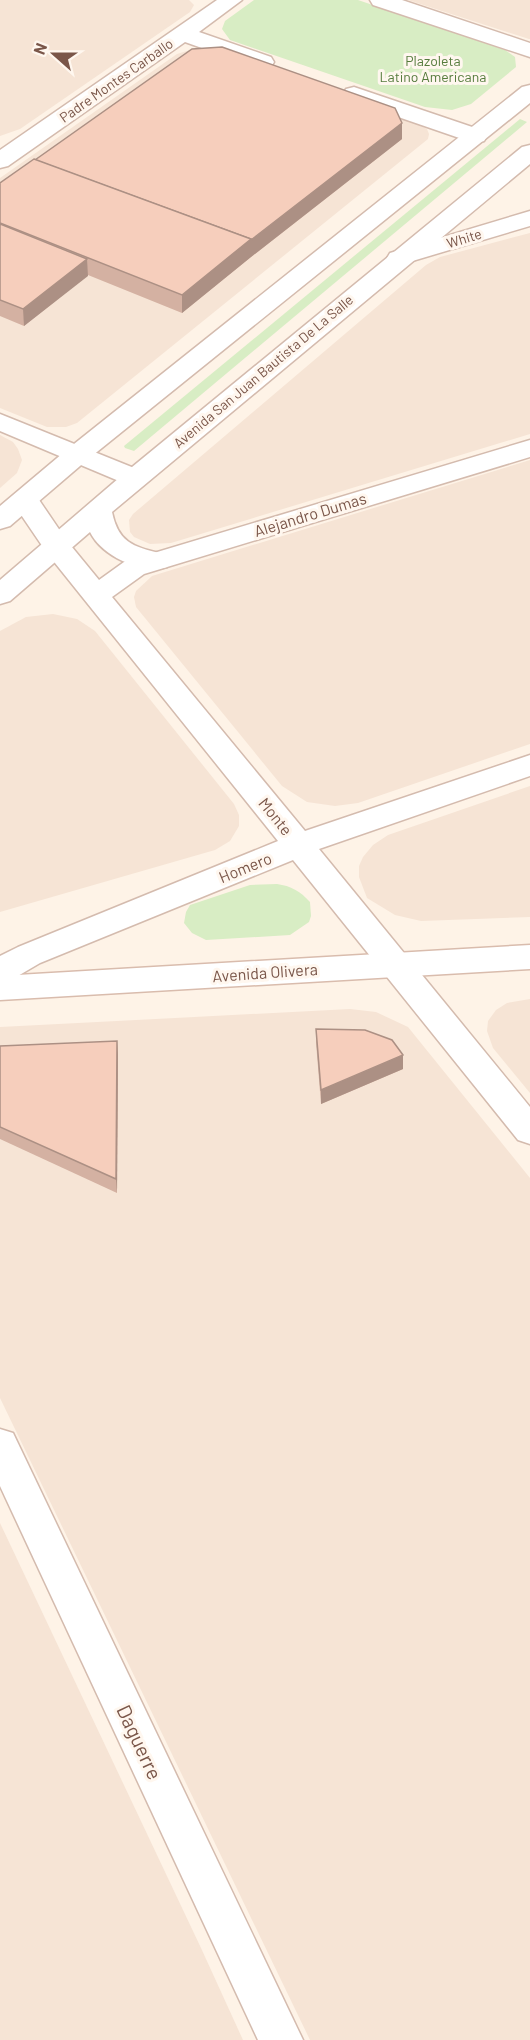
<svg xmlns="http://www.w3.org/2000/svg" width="530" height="2040" font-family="Barlow,sans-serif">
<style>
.residential{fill:#f6e4d5}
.green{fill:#d8edc4}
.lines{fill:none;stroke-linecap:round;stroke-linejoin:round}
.minor-casing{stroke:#d4bbae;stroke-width:3}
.tertiary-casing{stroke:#d4bbae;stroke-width:3}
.secondary-casing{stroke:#d9bcad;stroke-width:3}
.minor{fill:#fff;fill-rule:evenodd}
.tertiary{fill:#fff;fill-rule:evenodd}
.secondary{fill:#fff;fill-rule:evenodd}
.wall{fill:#d4b1a2}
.shaded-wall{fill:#ac9084}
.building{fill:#f6cebc;stroke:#ac9084;stroke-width:1.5}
.labels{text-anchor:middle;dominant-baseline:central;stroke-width:6;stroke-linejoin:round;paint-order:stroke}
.far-park-label{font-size:14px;fill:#557b3c;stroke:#fff7ef}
.far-street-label{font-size:14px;fill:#7a5649;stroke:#fff7ef}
.street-label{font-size:16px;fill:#7a5649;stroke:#fff7ef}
.near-street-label{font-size:20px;fill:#7a5649;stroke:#fff7ef}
</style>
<rect width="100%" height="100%" fill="#fef3e7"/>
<g class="residential">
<polygon points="0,0 189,0 194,5 190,12 20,129 0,136"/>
<polygon points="408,0 530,0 530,39 529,39"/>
<polygon points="193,49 207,50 417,124 427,129 429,134 428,139 77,423 66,427 47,427 0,408 0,178 177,54"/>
<polygon points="530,233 530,434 171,543 150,544 134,537 130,532 129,520 133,514 426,265 440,257"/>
<polygon points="0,435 13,442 18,449 22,460 17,473 0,488"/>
<polygon points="530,460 530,744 358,803 335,806 307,802 282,786 136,607 134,597 136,591 152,576"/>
<polygon points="53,614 77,619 95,631 234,804 239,815 239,826 230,841 215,850 0,912 0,631 26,617"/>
<polygon points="530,786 530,917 421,921 395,915 367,898 359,877 359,866 363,857 373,845 388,835"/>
<polygon points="530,999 530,1093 493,1048 487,1031 488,1021 496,1010 507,1003"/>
<polygon points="350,1009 376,1012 408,1027 530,1178 530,2040 310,2040 0,1398 0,1027"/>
<polygon points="0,1523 201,1948 243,2040 0,2040"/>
</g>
<g class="green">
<polygon points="254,0 358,0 505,50 515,57 516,67 471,104 452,110 425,107 230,40 222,29 225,21"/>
<polygon points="520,119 527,122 134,451 125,448 124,446"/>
<path d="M277 884C291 886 300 891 310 902L311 916 309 922 290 935 206 940 192 933 184 923 186 912 190 905 250 885Z"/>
</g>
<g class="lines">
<g class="minor-casing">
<g id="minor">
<polygon points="217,0 242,0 199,32 271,57 274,62 271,67 263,69 255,67 185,42 8,166 0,168 0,150"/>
<polygon points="370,0 402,0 530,43 530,57 373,5"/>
<polygon points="354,87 484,131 487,136 484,141 476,143 468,141 346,99 343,94 346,89"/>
<polygon points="530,211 530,226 399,265 390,263 387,258 390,253"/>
<polygon points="0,414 144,472 148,478 144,484 135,486 126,484 0,431"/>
<polygon points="530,440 530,457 144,574 112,597 305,831 530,755 530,776 319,849 530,1107 530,1144 518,1140 293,860 40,963 11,980 0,983 0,956 18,947 278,841 47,553 11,500 15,494 25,492 35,494 67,541 99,580 124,562"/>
<polygon points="0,1429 13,1433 303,2040 258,2040 0,1486"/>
</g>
</g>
<g class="tertiary-casing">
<g id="tertiary">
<polygon points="530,85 530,103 87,460 10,526 0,529 0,506 69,448 522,87"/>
<path d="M530 145V164L112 512C119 546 137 547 167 555L171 561 167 567C140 574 102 556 90 532L10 601 0 604V580L126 472 522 147Z"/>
</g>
</g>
<g class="secondary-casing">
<polygon id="secondary" points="530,945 530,969 0,1000 0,976"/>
</g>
<use href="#minor" class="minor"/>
<use href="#tertiary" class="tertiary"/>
<use href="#secondary" class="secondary"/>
</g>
<g class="wall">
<polygon points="402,123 402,139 251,257 182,313 88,275 24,326 0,316 0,183 35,160"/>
<polygon points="316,1029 403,1055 403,1069 321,1104 316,1042"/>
<polygon points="117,1041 118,1055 117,1193 0,1139 0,1046"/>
</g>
<g class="shaded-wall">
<polygon points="402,123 402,139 251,257 251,240"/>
<polygon points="251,239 251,257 182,313 182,295"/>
<polygon points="87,259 88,276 24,326 23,309"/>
<polygon points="117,1041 118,1055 117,1193 116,1179"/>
<polygon points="403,1055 403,1069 321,1104 321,1090"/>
</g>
<g class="building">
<polygon points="222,47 395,108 402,123 251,240 251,239 35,160 192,49"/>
<polygon points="34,159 251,239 182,295 0,223 0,183"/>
<polygon points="0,224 87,259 23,309 0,300"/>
<polygon points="316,1029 365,1030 392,1040 403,1055 321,1090"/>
<polygon points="117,1041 116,1179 0,1127 0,1046"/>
</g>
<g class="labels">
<g class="far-park-label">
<text x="433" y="60">Plazoleta<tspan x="433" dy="16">Latino Americana</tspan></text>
</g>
<g class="far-street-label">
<text transform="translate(116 80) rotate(-35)">Padre Montes Carballo</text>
<text transform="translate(464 238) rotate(-17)">White</text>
<text transform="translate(263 371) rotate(-40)">Avenida San Juan Bautista De La Salle</text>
</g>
<g class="street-label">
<text transform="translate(310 514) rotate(-17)">Alejandro Dumas</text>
<text transform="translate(276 816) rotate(51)">Monte</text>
<text transform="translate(245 867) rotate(-22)">Homero</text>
<text transform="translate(265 972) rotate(-4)">Avenida Olivera</text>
</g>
<g class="near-street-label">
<text transform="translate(140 1742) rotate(65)">Daguerre</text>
</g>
</g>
<g transform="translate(54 54) rotate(291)" stroke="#fff7ef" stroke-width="4.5" paint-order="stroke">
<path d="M0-4.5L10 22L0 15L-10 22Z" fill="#7a5649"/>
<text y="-9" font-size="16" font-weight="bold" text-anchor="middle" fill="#7a5649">N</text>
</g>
</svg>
